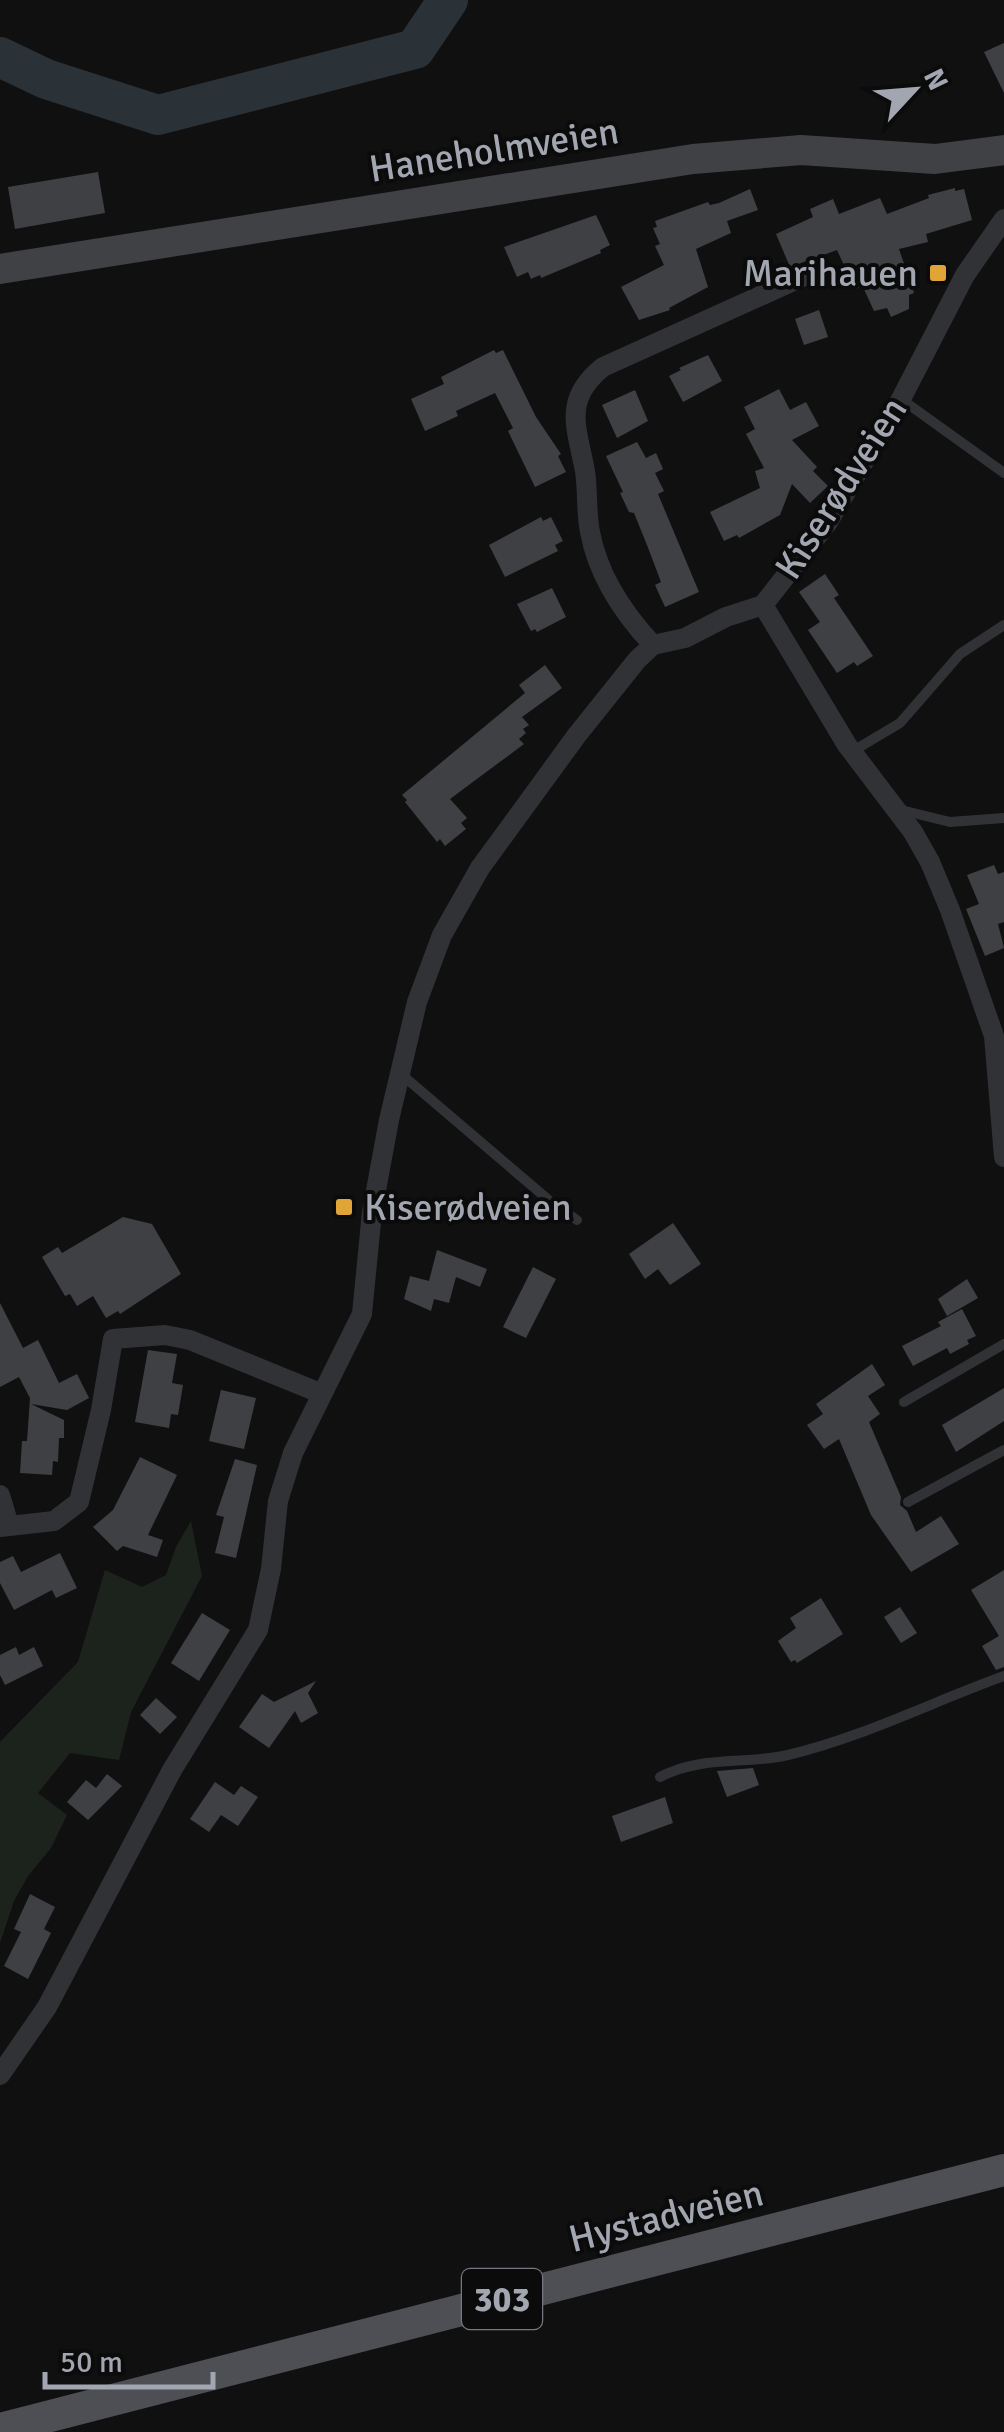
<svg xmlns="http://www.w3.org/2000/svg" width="1004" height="2432" font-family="Signika,sans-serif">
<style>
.green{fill:#1c231d}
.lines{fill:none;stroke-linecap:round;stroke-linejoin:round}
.river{stroke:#2a3238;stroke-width:40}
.building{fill:#3f4044}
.lane{stroke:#313235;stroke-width:10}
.street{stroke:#313235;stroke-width:20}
.secondary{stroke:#3f4145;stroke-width:30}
.primary{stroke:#4d4f54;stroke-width:32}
.poi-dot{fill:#e1a537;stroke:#0b0b0c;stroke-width:4}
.labels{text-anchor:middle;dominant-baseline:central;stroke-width:8;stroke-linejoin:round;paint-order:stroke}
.shield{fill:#0b0b0c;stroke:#75787f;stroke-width:2.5}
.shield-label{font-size:35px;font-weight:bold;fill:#a2a6b0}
.street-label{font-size:38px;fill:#a2a6b0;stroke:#0b0b0c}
.poi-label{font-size:38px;fill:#a2a6b0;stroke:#0b0b0c;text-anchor:end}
</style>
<rect width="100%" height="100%" fill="#101011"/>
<polygon class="green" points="191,1521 202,1576 131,1712 119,1760 70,1753 38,1793 67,1815 51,1848 28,1876 14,1901 0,1943 0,1742 78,1662 105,1570 142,1587 166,1575 176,1547"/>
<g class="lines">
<polyline class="river" points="0,57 46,79 158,115 415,49 448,0"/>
</g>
<g class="building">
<polygon points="1004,43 1004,93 984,52"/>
<polygon points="98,172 105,213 15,229 8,187"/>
<polygon points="955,188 955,191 964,189 972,220 926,234 928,242 899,249 914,293 909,295 909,309 891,317 887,308 874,311 863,287 855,289 837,250 790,267 776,234 813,217 810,209 833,199 839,214 880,198 887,214 929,198 928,195"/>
<polygon points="750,189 758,210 727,221 731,233 696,249 708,287 669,308 670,310 639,320 621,287 664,265 655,246 660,244 653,228 657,227 655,221 708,202 710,205 719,203"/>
<polygon points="596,215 610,245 600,250 601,253 541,278 540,275 531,279 528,272 517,277 504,247"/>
<polygon points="819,310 828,337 804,345 795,319"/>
<polygon points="494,350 496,353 503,350 536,417 561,454 558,456 566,472 535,487 508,431 513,428 495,393 456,411 458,416 425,431 411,399 444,384 441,377"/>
<polygon points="708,355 722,381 683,402 669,376 681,370 679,368"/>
<polygon points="779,389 790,410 806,402 819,426 792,440 817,467 813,471 828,486 810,503 792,484 780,515 739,538 737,535 724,541 710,512 760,488 755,471 764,468 746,434 755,429 744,407"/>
<polygon points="635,390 648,421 617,438 602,405"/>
<polygon points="637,442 646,458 656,453 663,469 655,473 664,491 658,494 699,592 665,607 655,585 661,582 647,545 634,513 629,512 620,493 623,492 606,456"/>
<polygon points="541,517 543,521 551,517 563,541 555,545 558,551 505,577 489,545"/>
<polygon points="825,574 839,595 834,598 873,656 857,666 854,662 837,673 808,630 820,622 799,592"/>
<polygon points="552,588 566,617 537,632 535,629 531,631 517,604"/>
<polygon points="545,665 562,688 522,717 529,725 523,729 526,733 519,739 524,744 450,799 467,818 461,823 466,829 445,846 440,839 437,842 405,802 407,800 402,795 525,693 519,685"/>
<polygon points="994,865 998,874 1004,872 1004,922 998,924 1004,948 985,956 966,909 979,904 967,875"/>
<polygon points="123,1217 152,1224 181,1274 120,1314 118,1311 106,1318 93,1296 77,1306 70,1294 65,1296 42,1257 58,1247 62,1253"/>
<polygon points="673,1223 701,1264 670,1285 658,1269 645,1279 629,1254"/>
<polygon points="437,1250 487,1269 480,1287 456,1277 449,1303 434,1299 431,1311 404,1299 410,1276 429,1281"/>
<polygon points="533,1267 556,1279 526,1338 503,1327"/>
<polygon points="967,1279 978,1298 947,1316 938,1299"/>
<polygon points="0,1303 23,1348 38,1340 59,1383 77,1374 89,1398 67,1410 31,1404 64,1420 64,1438 59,1438 58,1462 53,1461 52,1475 20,1473 22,1441 27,1441 30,1398 19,1377 0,1387"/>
<polygon points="962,1309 976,1336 967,1340 969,1344 950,1354 947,1348 913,1366 902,1346 941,1326 938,1322"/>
<polygon points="148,1350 177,1354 172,1383 183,1385 178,1415 171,1414 169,1428 135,1422"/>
<polygon points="872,1364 885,1385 868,1396 880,1414 869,1422 901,1497 900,1505 907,1511 916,1532 941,1516 959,1544 911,1572 871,1515 839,1439 824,1449 807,1425 823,1414 816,1404"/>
<polygon points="1004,1388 1004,1421 956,1452 942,1425"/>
<polygon points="221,1390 256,1398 244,1449 209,1441"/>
<polygon points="140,1457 177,1475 148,1535 163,1540 157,1557 123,1546 117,1551 93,1527 113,1510"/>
<polygon points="235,1459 257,1465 236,1558 215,1553 224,1517 216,1515"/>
<polygon points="60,1553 77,1588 56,1598 52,1590 14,1610 0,1583 0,1562 13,1556 21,1572"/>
<polygon points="1004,1570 1004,1667 996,1670 982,1646 999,1636 971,1590"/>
<polygon points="821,1598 843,1634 797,1663 795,1660 791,1662 778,1641 796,1628 790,1618"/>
<polygon points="900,1607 917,1633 901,1643 884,1617"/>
<polygon points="202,1613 230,1630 199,1681 171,1663"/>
<polygon points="16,1647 19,1655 34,1647 43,1666 5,1685 0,1675 0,1655"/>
<polygon points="316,1681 308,1693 318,1713 301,1723 295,1711 269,1748 239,1727 262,1694 274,1702"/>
<polygon points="156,1698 177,1717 160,1734 140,1715"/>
<polygon points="753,1768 759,1785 727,1797 717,1771"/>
<polygon points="107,1774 122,1786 88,1820 67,1802 86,1780 96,1788"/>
<polygon points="215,1782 234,1795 241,1786 258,1797 238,1826 221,1815 209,1832 190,1819"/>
<polygon points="665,1797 673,1823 621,1842 612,1816"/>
<polygon points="30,1894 55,1907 44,1929 51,1933 28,1979 4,1966 21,1932 14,1929"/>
</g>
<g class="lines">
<g class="lane">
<polyline points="901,399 1004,473"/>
<polyline points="853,751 900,723 960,654 1004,625"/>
<polyline points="901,810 950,822 1004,818"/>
<polyline points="401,1074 551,1202 577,1220"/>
<polyline points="904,1402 1004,1344"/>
<polyline points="908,1502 1004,1450"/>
<path d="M660 1777C703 1755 744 1765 788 1755 863 1737 932 1702 1004 1676"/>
</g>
<g class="street">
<polyline points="763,605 847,745 913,832 930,862 950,910 994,1036 1004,1157"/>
<path d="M653 645C624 614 598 575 590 532 586 512 588 491 585 471 577 428 562 400 603 367L809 274"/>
<polyline points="0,1495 9,1525"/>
<polyline points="0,1527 54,1521 79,1502 101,1410 113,1339 165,1335 190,1340 320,1393"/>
<polyline points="0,2075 47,2007 172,1770 258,1630 271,1569 278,1501 293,1453 362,1314 372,1212 389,1120 417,1002 442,935 480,868 577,735 637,660 653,645 685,638 726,617 763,605 828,522 901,399 965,275 1004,219"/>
</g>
<polyline class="secondary" points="0,269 693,159 801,150 935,159 1004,150"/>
<polyline class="primary" points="0,2429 1004,2170"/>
</g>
<g class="poi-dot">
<rect x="928" y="263" width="20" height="20" rx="5"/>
<rect x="334" y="1197" width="20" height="20" rx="5"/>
</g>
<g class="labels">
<rect class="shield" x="462" y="2269" width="80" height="60" rx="8"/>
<g class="shield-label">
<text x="502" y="2299">303</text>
</g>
<g class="street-label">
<text transform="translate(494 150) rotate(-9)">Haneholmveien</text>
<text transform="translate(841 488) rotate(-57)">Kiserødveien</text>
<text transform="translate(666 2216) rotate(-14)">Hystadveien</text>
</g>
<g class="poi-label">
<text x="918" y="273">Marihauen</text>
<text x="364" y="1207" text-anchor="start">Kiserødveien</text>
</g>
</g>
<g transform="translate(914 90) rotate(64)" stroke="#0b0b0c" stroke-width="8" paint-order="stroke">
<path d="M0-8L18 38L0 25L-18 38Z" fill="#a2a6b0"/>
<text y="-15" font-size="28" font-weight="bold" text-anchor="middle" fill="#a2a6b0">N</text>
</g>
<path d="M45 2372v15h168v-15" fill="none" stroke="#a2a6b0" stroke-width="5"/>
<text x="60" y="2372" font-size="30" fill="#a2a6b0" stroke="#0b0b0c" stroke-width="8" paint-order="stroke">50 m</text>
</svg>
